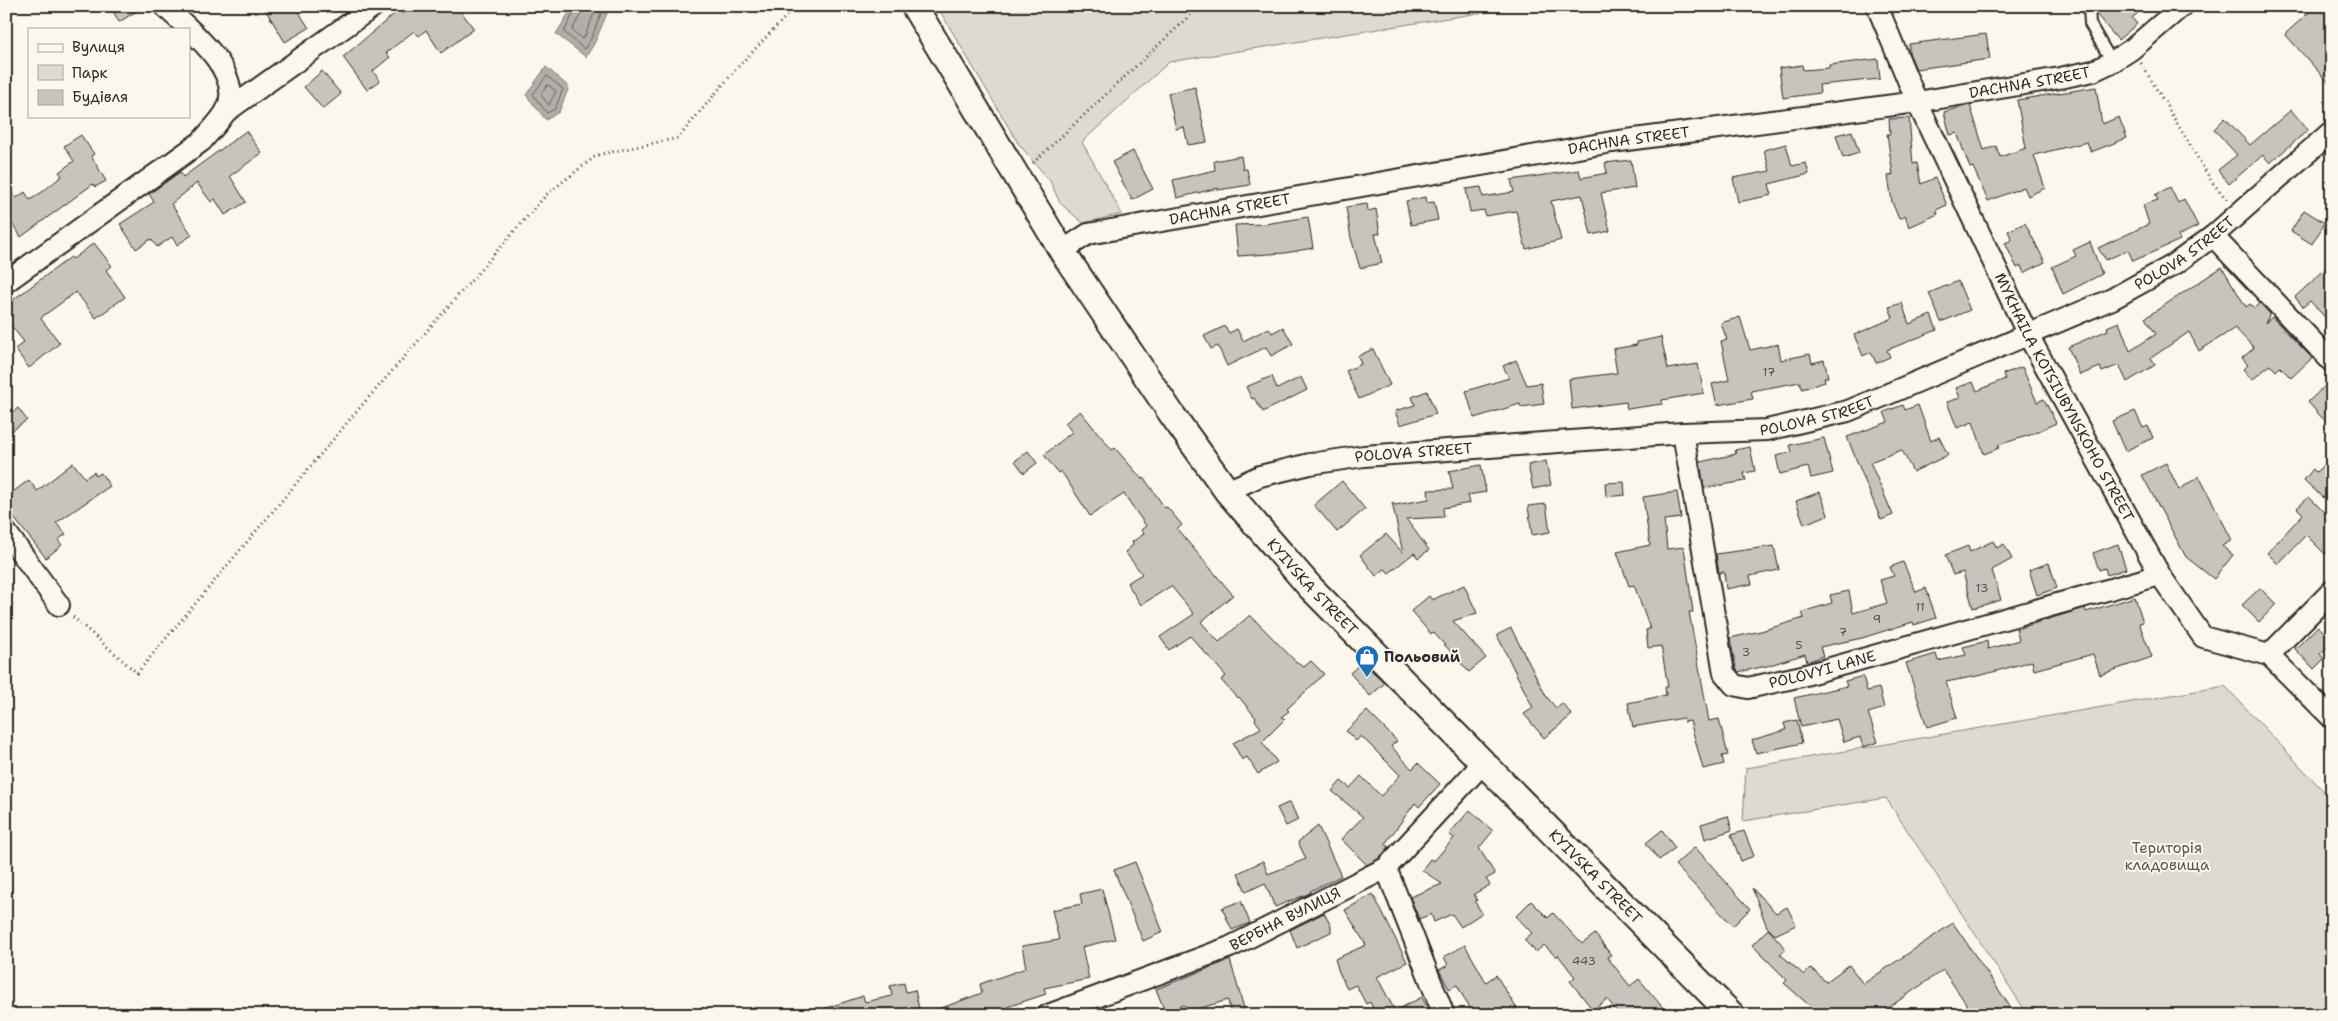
<svg xmlns="http://www.w3.org/2000/svg" width="2338" height="1021" font-family="'Shantell Sans',sans-serif">
<style>
.green{fill:#dddad0;stroke:#84827e}
.water{fill:#b1afa7;stroke:#7b7a75}
.lines{fill:none;stroke-linecap:round;stroke-linejoin:round}
.shore{stroke:#61605d;stroke-width:1}
.building{fill:#c7c4bc;stroke:#2b2b2b}
.service-casing{stroke:#2b2b2b;stroke-width:14}
.minor-casing{stroke:#2b2b2b;stroke-width:24}
.tertiary-casing{stroke:#2b2b2b;stroke-width:29}
.path{stroke:#2b2b2b;stroke-width:3;stroke-dasharray:1 4;stroke-linecap:butt}
.service{stroke:#fbf7ec;stroke-width:10}
.minor{stroke:#fbf7ec;stroke-width:20}
.tertiary{stroke:#fbf7ec;stroke-width:25}
.labels{text-anchor:middle;dominant-baseline:central;stroke-width:4;stroke-linejoin:round;paint-order:stroke}
.number-label{font-size:12px;fill:#52514f}
.street-label{font-size:15px;fill:#2b2b2b;stroke:#fbf7ec}
.poi-label{font-size:15px;font-weight:bold;fill:#2b2b2b;stroke:#fbf7ec;text-anchor:start}
.park-label{font-size:15px;fill:#585754;stroke:#fbf7ec}
</style>
<rect width="100%" height="100%" fill="#fbf7ec"/>
<filter id="ink" filterUnits="userSpaceOnUse"><feTurbulence type="fractalNoise" baseFrequency=".02" numOctaves="2"/><feDisplacementMap in="SourceGraphic" scale="10" xChannelSelector="R" yChannelSelector="G"/><feConvolveMatrix kernelMatrix="1 2 1 2 8 2 1 2 1" color-interpolation-filters="sRGB"/></filter>
<g filter="url(#ink)">
<g class="green">
<polygon points="937,6 1524,6 1169,62 1082,142 1122,214 1083,223 1060,203 1050,181 1018,143"/>
<polygon points="2225,686 2332,800 2332,1015 2028,1015 1886,798 1743,821 1746,768"/>
</g>
<g class="water">
<polygon points="573,6 610,6 595,42 586,57 556,34"/>
<polygon points="546,67 569,87 559,112 546,120 526,95"/>
</g>
<g class="lines">
<g class="shore">
<polyline points="577,6 564,32 584,49 591,39 604,6"/>
<polyline points="583,6 582,12 572,30 582,39 585,36 597,6"/>
<polygon points="547,76 563,89 555,109 547,113 533,95"/>
<polygon points="548,85 556,91 549,105 541,95"/>
</g>
</g>
<g class="building">
<polygon points="110,6 145,6 119,22"/>
<polygon points="263,6 295,6 309,28 285,42"/>
<polygon points="412,6 457,6 474,29 441,53 426,30 419,36 414,31 386,53 390,57 373,71 380,81 367,90 343,57 399,10 402,14"/>
<polygon points="2096,6 2146,6 2132,18 2137,24 2118,40 2096,14"/>
<polygon points="2316,6 2332,6 2332,87 2285,34"/>
<polygon points="1986,34 1990,59 1916,69 1909,53 1909,44"/>
<polygon points="1878,59 1880,79 1819,85 1820,93 1783,98 1779,68 1802,65 1803,70 1829,68 1829,65"/>
<polygon points="322,71 341,94 323,109 304,87"/>
<polygon points="1195,87 1207,142 1188,145 1184,127 1176,129 1168,93"/>
<polygon points="2096,87 2102,124 2119,117 2127,138 2091,152 2087,142 2034,155 2045,188 2028,196 2024,187 1988,201 1973,167 1970,168 1957,133 1950,135 1944,112 1970,105 1984,150 1996,146 2000,157 2026,148 2017,100"/>
<polygon points="2291,110 2308,130 2270,163 2263,155 2229,184 2218,170 2237,155 2214,129 2225,118 2250,145"/>
<polygon points="1909,118 1913,164 1917,163 1921,184 1935,178 1947,205 1936,210 1938,214 1909,227 1905,216 1899,219 1892,202 1888,176 1893,175 1887,134 1890,134 1889,119"/>
<polygon points="246,131 262,153 230,176 246,202 225,215 215,199 211,202 197,183 171,204 192,235 177,245 172,237 157,247 151,239 136,249 120,224 154,202 149,194 180,172 183,177"/>
<polygon points="1852,131 1859,153 1843,158 1836,135"/>
<polygon points="81,135 94,154 91,156 106,181 95,187 93,184 21,237 6,214 6,186 16,198 25,192 30,200 42,192 62,176 59,172 74,161 64,146"/>
<polygon points="1786,144 1792,166 1806,163 1809,174 1769,184 1772,195 1738,202 1733,178 1770,171 1764,150"/>
<polygon points="1133,151 1153,189 1132,200 1112,162"/>
<polygon points="1241,156 1243,169 1247,169 1250,185 1218,190 1218,188 1177,198 1173,180 1215,170 1214,161"/>
<polygon points="1631,160 1635,188 1601,193 1610,231 1591,235 1582,195 1551,201 1561,240 1526,249 1516,211 1485,216 1484,210 1470,212 1466,189 1481,187 1483,197 1514,192 1511,180 1579,170 1581,178 1607,173 1605,163"/>
<polygon points="2170,187 2178,203 2184,199 2198,226 2178,236 2180,240 2133,261 2128,250 2106,260 2098,248 2149,224 2143,205 2158,200 2155,195"/>
<polygon points="1425,197 1426,203 1434,202 1438,220 1411,225 1406,201"/>
<polygon points="1367,204 1368,211 1376,209 1380,234 1375,234 1382,263 1360,268 1351,238 1346,207"/>
<polygon points="2304,210 2325,223 2312,244 2291,231"/>
<polygon points="1308,217 1313,248 1285,253 1238,256 1235,225 1265,224"/>
<polygon points="2025,223 2045,262 2024,273 2021,266 2017,268 2005,243 2012,240 2008,231"/>
<polygon points="2090,242 2102,274 2063,294 2052,267 2076,256 2073,250"/>
<polygon points="94,243 112,266 106,270 125,297 96,318 76,292 43,316 41,319 60,343 29,368 15,349 24,342 6,319 6,305 71,257 73,259"/>
<polygon points="2332,263 2332,325 2310,301 2303,307 2295,297"/>
<polygon points="2222,267 2246,307 2250,304 2254,308 2260,303 2270,314 2265,323 2272,317 2312,358 2291,378 2280,367 2276,371 2270,365 2252,380 2243,369 2248,365 2242,358 2254,348 2235,328 2199,351 2189,332 2151,358 2155,365 2127,382 2119,365 2102,372 2100,367 2080,375 2068,347 2108,330 2107,327 2119,322 2130,351 2156,334 2145,318"/>
<polygon points="1958,281 1970,310 1941,322 1929,293"/>
<polygon points="1902,303 1909,324 1931,315 1937,330 1887,350 1890,357 1876,363 1871,352 1863,356 1854,335 1893,318 1889,307"/>
<polygon points="1740,317 1750,350 1778,344 1781,360 1810,354 1812,363 1824,360 1828,377 1824,378 1825,382 1802,389 1800,382 1751,391 1753,399 1717,405 1712,384 1729,380 1721,341 1727,340 1721,323"/>
<polygon points="1225,326 1229,333 1237,329 1243,341 1269,328 1272,333 1283,327 1293,344 1271,356 1266,347 1227,366 1218,346 1211,349 1204,336"/>
<polygon points="1661,337 1668,369 1698,364 1704,393 1662,400 1662,404 1627,409 1626,402 1572,409 1569,379 1617,373 1613,349 1637,345 1637,342"/>
<polygon points="1373,349 1390,385 1359,399 1346,371 1361,364 1358,356"/>
<polygon points="1516,360 1527,385 1541,383 1544,404 1521,407 1520,404 1474,418 1466,391 1509,378 1503,366"/>
<polygon points="2022,367 2037,402 2044,399 2056,423 2030,435 1998,445 1999,448 1984,454 1973,422 1957,428 1947,402 1960,398 1956,388 1973,382 1977,391 2005,379 2003,374"/>
<polygon points="1272,376 1277,389 1301,377 1307,390 1263,412 1254,398 1252,399 1246,387"/>
<polygon points="2332,379 2332,413 2324,420 2308,402"/>
<polygon points="1427,391 1436,414 1400,425 1395,411 1415,405 1412,397"/>
<polygon points="1903,405 1905,410 1918,405 1931,441 1939,437 1948,455 1913,472 1902,450 1870,462 1893,515 1881,520 1847,437 1888,422 1884,412"/>
<polygon points="18,408 27,420 6,435 6,417"/>
<polygon points="1080,411 1112,450 1115,448 1142,479 1144,478 1165,508 1167,507 1182,525 1177,529 1233,595 1201,622 1219,642 1250,615 1297,663 1304,667 1311,661 1324,674 1287,709 1289,711 1281,717 1285,719 1262,742 1277,762 1258,774 1247,757 1242,760 1233,743 1261,728 1255,720 1256,718 1239,697 1237,698 1221,680 1226,676 1190,636 1169,650 1160,637 1194,614 1171,586 1141,605 1127,583 1142,574 1125,552 1133,545 1132,542 1144,534 1141,530 1146,526 1124,494 1090,516 1061,471 1058,473 1044,455 1072,432 1065,423"/>
<polygon points="2135,411 2143,428 2148,426 2153,438 2125,451 2112,421"/>
<polygon points="1824,438 1833,473 1811,478 1808,467 1780,474 1776,456 1792,452 1790,445"/>
<polygon points="1750,447 1755,471 1744,473 1746,481 1704,488 1700,462 1736,454 1735,450"/>
<polygon points="1028,451 1037,463 1024,473 1015,461"/>
<polygon points="2332,457 2332,489 2323,498 2304,480 2313,469 2316,472"/>
<polygon points="1546,461 1551,485 1533,489 1528,465"/>
<polygon points="73,463 85,478 94,472 96,476 101,473 110,486 56,523 66,534 58,540 62,545 46,558 6,508 6,497 29,480 37,491"/>
<polygon points="2166,463 2179,490 2199,476 2232,540 2222,546 2233,555 2214,579 2186,557 2142,475"/>
<polygon points="1481,465 1486,492 1468,495 1470,503 1443,508 1444,517 1406,519 1429,550 1418,558 1414,553 1389,573 1385,569 1376,576 1360,555 1386,534 1403,553 1392,502 1395,505 1429,499 1428,490 1453,489 1449,471"/>
<polygon points="1342,481 1365,509 1337,532 1314,505"/>
<polygon points="1624,482 1625,495 1606,497 1605,483"/>
<polygon points="1677,492 1681,518 1664,520 1667,549 1684,547 1693,612 1689,612 1709,721 1719,719 1728,755 1722,756 1724,764 1703,769 1690,721 1684,722 1683,718 1633,727 1628,703 1666,695 1665,687 1668,687 1661,646 1648,648 1646,630 1650,629 1634,585 1629,586 1617,552 1650,545 1643,497"/>
<polygon points="1820,492 1828,515 1804,524 1796,501"/>
<polygon points="2309,497 2332,520 2332,548 2325,554 2306,535 2278,564 2267,553 2303,514 2297,508"/>
<polygon points="1546,504 1550,532 1532,535 1528,506"/>
<polygon points="1993,541 1997,548 2004,544 2012,559 1992,570 2001,600 1973,608 1963,572 1953,575 1945,555 1968,546 1970,552"/>
<polygon points="2118,544 2126,569 2107,575 2105,568 2099,570 2093,553"/>
<polygon points="1774,546 1779,570 1750,576 1752,584 1726,589 1724,572 1719,573 1716,554"/>
<polygon points="1903,562 1916,592 1926,588 1936,618 1914,625 1913,622 1862,638 1820,647 1823,656 1807,662 1805,654 1767,666 1738,672 1736,668 1730,638 1761,631 1804,618 1802,612 1832,603 1830,595 1849,591 1853,613 1887,603 1880,580 1894,576 1890,567"/>
<polygon points="2049,563 2057,588 2037,595 2029,570"/>
<polygon points="1464,585 1477,613 1453,621 1486,658 1469,672 1433,632 1431,634 1411,611 1429,596 1432,600"/>
<polygon points="2260,588 2276,604 2259,622 2242,605"/>
<polygon points="2135,597 2143,622 2139,623 2152,657 2100,675 2093,654 2034,670 2032,661 1982,675 1946,682 1957,718 1927,727 1906,663 1936,654 1938,661 1966,655 1963,647 1987,641 1988,649 2019,640 2016,629 2085,608 2086,612"/>
<polygon points="2318,626 2332,640 2332,643 2320,654 2324,659 2314,669 2295,649"/>
<polygon points="1511,628 1546,696 1556,708 1562,703 1572,715 1544,738 1524,714 1533,708 1497,635"/>
<polygon points="1362,662 1385,683 1370,696 1350,673"/>
<polygon points="1863,676 1867,691 1879,688 1884,708 1868,713 1878,742 1863,747 1860,737 1844,742 1837,719 1801,727 1794,698 1847,686 1845,681"/>
<polygon points="1367,711 1397,741 1391,746 1412,769 1418,763 1440,784 1419,807 1415,803 1385,844 1389,847 1378,859 1367,865 1341,839 1363,817 1332,791 1341,781 1350,788 1361,776 1381,796 1400,775 1361,736 1356,741 1346,731"/>
<polygon points="1797,720 1802,743 1756,753 1752,740 1786,730 1784,723"/>
<polygon points="1290,802 1298,820 1286,826 1277,808"/>
<polygon points="1470,810 1493,831 1479,848 1495,874 1486,879 1490,885 1474,894 1477,900 1475,902 1482,913 1461,927 1452,914 1434,922 1431,914 1419,919 1410,897 1442,884 1422,870 1430,859 1434,861 1454,838 1449,834"/>
<polygon points="1728,816 1732,830 1705,839 1701,824"/>
<polygon points="1318,826 1341,876 1310,891 1311,892 1308,894 1275,907 1265,883 1246,892 1238,873 1263,861 1268,874 1306,859 1298,842"/>
<polygon points="1662,830 1675,848 1659,860 1646,843"/>
<polygon points="1744,831 1754,856 1741,861 1731,835"/>
<polygon points="1695,847 1750,909 1733,926 1675,865"/>
<polygon points="1135,862 1163,932 1143,941 1114,870"/>
<polygon points="1752,888 1776,913 1787,907 1796,925 1775,935 1767,927"/>
<polygon points="1102,889 1115,939 1082,947 1089,979 1044,988 1046,994 1001,1009 1002,1012 992,1015 928,1015 928,1013 982,993 980,984 1026,968 1022,946 1059,940 1052,910 1082,904 1080,894"/>
<polygon points="1373,894 1407,962 1377,977 1395,1011 1422,997 1431,1015 1376,1015 1370,1002 1366,1004 1356,985 1347,989 1339,972 1335,959 1366,945 1345,910"/>
<polygon points="1241,901 1250,923 1232,930 1222,908"/>
<polygon points="1531,901 1548,918 1553,913 1582,944 1595,934 1611,955 1607,957 1630,986 1639,979 1669,1015 1620,1015 1607,999 1593,1010 1570,981 1575,977 1558,955 1556,957 1544,945 1536,952 1524,940 1532,933 1516,916"/>
<polygon points="1324,913 1331,926 1331,932 1297,948 1290,930"/>
<polygon points="1953,923 2011,1008 2001,1015 1974,1015 1943,970 1878,1015 1820,1015 1784,983 1787,980 1752,945 1768,929 1786,949 1780,954 1804,975 1811,968 1826,982 1849,965 1863,984"/>
<polygon points="1465,945 1486,982 1496,975 1517,1009 1508,1015 1473,1015 1457,985 1449,989 1439,970 1448,965 1444,957"/>
<polygon points="1230,960 1246,1015 1231,1015 1228,1000 1187,1012 1184,1005 1165,1012 1156,989"/>
<polygon points="904,983 906,992 915,990 919,1009 890,1015 814,1015 814,1012 863,996 865,1002 892,996 890,986"/>
</g>
<g class="lines">
<g class="service-casing">
<polyline id="service" points="2089,6 2090,24 2112,62"/>
</g>
<g class="minor-casing">
<g id="minor">
<path id="s1" d="M1877 6 1917 102 2028 335 2160 575 2203 637 2269 655 2332 718"/>
<polyline points="227,111 374,6"/>
<polyline points="2213,236 2332,362"/>
<path id="s2" d="M1062 251 1088 234 1612 142 1917 102 2060 78 2093 71 2112 62 2132 49 2182 6"/>
<path d="M6 282 202 141C209 132 220 122 226 111 247 74 188 28 164 6"/>
<path id="s3" d="M1683 433 1724 673 1734 685 1748 688 1802 676 2160 575"/>
<path id="s4" d="M1227 491 1260 476 1310 464 1364 456 1683 433 1767 430 1848 411 2112 299 2175 264 2213 236 2332 131"/>
<polyline points="6,532 59,605"/>
<polyline points="2269,655 2332,591"/>
<polyline points="1386,868 1444,1015"/>
<path id="s5" d="M1048 1015 1230 947 1386 868 1483 763"/>
</g>
</g>
<g class="tertiary-casing">
<g id="tertiary">
<path id="s6" d="M914 6 1062 251 1173 416 1227 491 1310 587 1732 1015"/>
</g>
</g>
<g class="path">
<polyline points="2141,63 2212,182 2228,201"/>
<polyline points="1033,163 1200,6"/>
<polyline points="73,617 137,673 357,411 546,195 597,155 678,138 736,69 796,6"/>
</g>
<use href="#service" class="service"/>
<use href="#minor" class="minor"/>
<use href="#tertiary" class="tertiary"/>
</g>
</g>
<defs>
<g id="shop-pin" transform="scale(1.25)"><path d="M0 17L-7.5 6A9.5 9.5 0 1 1 7.5 6Z" fill="#1f6fb2" stroke="#fbf7ec"/><path d="M-5-2.5h2.3a2.7 3.5 0 0 1 5.4 0H5L5.5 6h-11ZM-1.5-2.5h3a1.5 2.3 0 0 0-3 0Z" fill="#fff"/></g>
</defs>
<g fill-rule="evenodd">
<use href="#shop-pin" x="1367" y="657"/>
</g>
<g class="labels">
<g class="number-label">
<text x="1769" y="372">17</text>
<text x="1982" y="588">13</text>
<text x="1920" y="607">11</text>
<text x="1877" y="619">9</text>
<text x="1843" y="632">7</text>
<text x="1799" y="645">5</text>
<text x="1746" y="652">3</text>
<text x="1584" y="961">443</text>
</g>
<g class="street-label">
<text stroke="none"><textPath href="#s2" startOffset="985">DACHNA STREET</textPath></text>
<text stroke="none"><textPath href="#s2" startOffset="580">DACHNA STREET</textPath></text>
<text stroke="none"><textPath href="#s2" startOffset="175">DACHNA STREET</textPath></text>
<text stroke="none"><textPath href="#s4" startOffset="1002">POLOVA STREET</textPath></text>
<text stroke="none"><textPath href="#s1" startOffset="434">MYKHAILA KOTSIUBYNSKOHO STREET</textPath></text>
<text stroke="none"><textPath href="#s4" startOffset="598">POLOVA STREET</textPath></text>
<text stroke="none"><textPath href="#s4" startOffset="192">POLOVA STREET</textPath></text>
<text stroke="none"><textPath href="#s6" startOffset="706">KYIVSKA STREET</textPath></text>
<text stroke="none"><textPath href="#s3" startOffset="350">POLOVYI LANE</textPath></text>
<text stroke="none"><textPath href="#s6" startOffset="1111">KYIVSKA STREET</textPath></text>
<text stroke="none"><textPath href="#s5" startOffset="256">ВЕРБНА ВУЛИЦЯ</textPath></text>
</g>
<g class="poi-label">
<text x="1384" y="657">Польовий</text>
</g>
<g class="park-label">
<text x="2167" y="848">Територія<tspan x="2167" dy="17">кладовища</tspan></text>
</g>
</g>
<rect width="2338" height="1021" fill="none" stroke="#fbf7ec" stroke-width="25"/>
<rect x="12" y="12" width="2313" height="996" fill="none" stroke="#2b2b2b" stroke-width="2" filter="url(#ink)"/>
<rect x="28" y="28" width="162" height="90" fill="#fbf7ec" stroke="#a8a59f"/>
<rect x="38" y="44" width="25" height="8" fill="#fbf7ec" stroke="#a8a59f"/>
<text x="72" y="52" font-size="15" fill="#2b2b2b">Вулиця</text>
<rect x="38" y="65" width="25" height="15" fill="#dddad0" stroke="#a8a59f"/>
<text x="72" y="78" font-size="15" fill="#2b2b2b">Парк</text>
<rect x="38" y="90" width="25" height="15" fill="#c7c4bc" stroke="#a8a59f"/>
<text x="72" y="102" font-size="15" fill="#2b2b2b">Будівля</text>
</svg>
